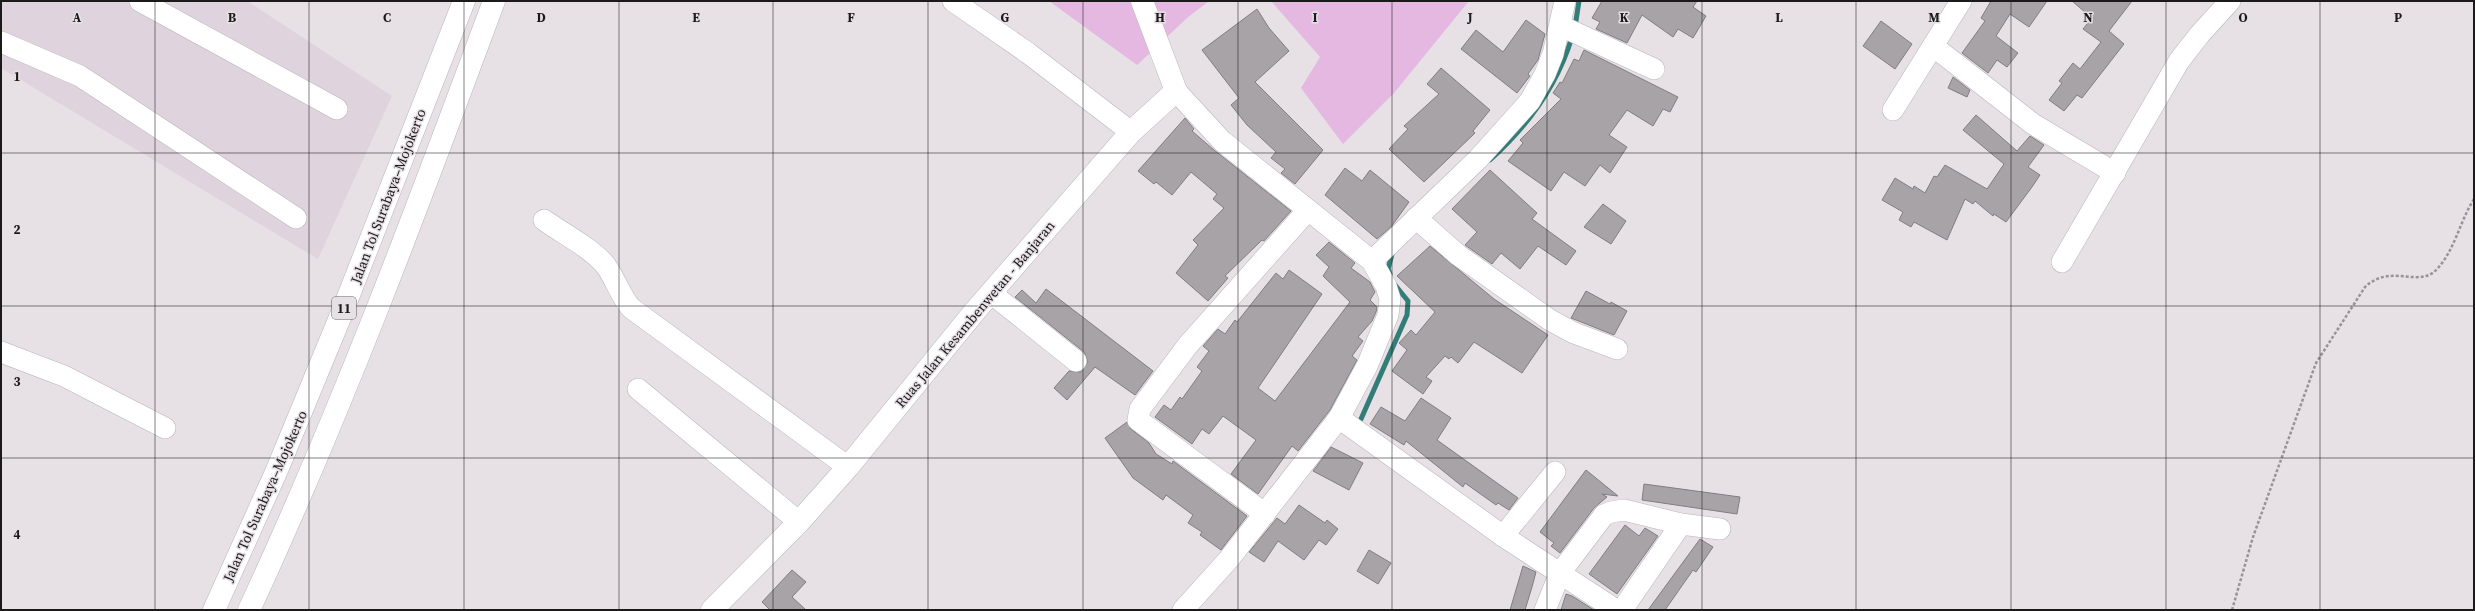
<svg xmlns="http://www.w3.org/2000/svg" width="2475" height="611" font-family="'Source Serif 4',serif">
<style>
.built{fill:#dfd3de}
.green{fill:#e4b8e1}
.lines{fill:none;stroke-linecap:round;stroke-linejoin:round}
.stream{stroke:#327d78;stroke-width:5}
.building{fill:#a8a3a7;stroke:#827d82}
.minor-casing{stroke:#bab4b9;stroke-width:22}
.major-casing{stroke:#bab4b9;stroke-width:23}
.highway-casing{stroke:#bab4b9;stroke-width:23}
.path{stroke:#989397;stroke-width:2.5;stroke-dasharray:3 2;stroke-linecap:butt}
.minor{stroke:#fff;stroke-width:21}
.major{stroke:#fff;stroke-width:22}
.highway{stroke:#fff;stroke-width:22}
.grid{fill:none;stroke:#1b191a;stroke-width:1;stroke-opacity:0.55}
.labels{text-anchor:middle;dominant-baseline:central;stroke-width:3;stroke-linejoin:round;paint-order:stroke}
.shield{fill:#e7e1e6;stroke:#585557;stroke-width:1}
.shield-label{font-size:13px;font-weight:bold;fill:#1b191a}
.street-label{font-size:14px;fill:#1b191a;stroke:#e7e1e6}
.grid-label{font-size:13px;text-anchor:middle;font-weight:bold;fill:#1b191a;stroke:#e7e1e6;stroke-width:3;stroke-linejoin:round;paint-order:stroke}
</style>
<rect width="100%" height="100%" fill="#e7e1e6"/>
<polygon class="built" points="1,1 247,1 392,96 318,259 1,68"/>
<g class="green">
<polygon points="1049,1 1209,1 1187,18 1137,65"/>
<polygon points="1271,1 1469,1 1394,93 1343,144 1301,88 1320,57"/>
</g>
<g class="lines">
<g class="stream">
<polyline points="1575,27 1579,1"/>
<path d="M1490 160C1528 126 1557 86 1572 37"/>
<polyline points="1390,274 1388,269 1392,254"/>
<polyline points="1361,419 1407,315 1408,301 1395,285"/>
</g>
</g>
<g class="building">
<polygon points="1602,1 1697,1 1693,7 1706,16 1693,38 1678,29 1673,37 1642,15 1627,43 1596,29 1600,22 1592,18"/>
<polygon points="1991,1 2047,1 2029,27 2010,14 1996,36 2018,53 2007,67 1997,60 1988,73 1962,53 1985,21 1981,18"/>
<polygon points="2072,1 2132,1 2109,31 2124,44 2082,98 2077,95 2064,111 2049,100 2062,83 2059,81 2073,63 2080,69 2101,42 2083,29 2092,18"/>
<polygon points="1257,9 1269,28 1289,51 1255,82 1323,150 1295,184 1281,173 1285,169 1271,158 1276,152 1247,125 1231,105 1239,98 1202,50"/>
<polygon points="1526,20 1545,34 1538,60 1528,74 1530,76 1517,93 1461,49 1476,30 1503,52"/>
<polygon points="1881,21 1912,44 1895,69 1863,46"/>
<polygon points="1584,50 1678,97 1670,112 1663,109 1653,126 1627,110 1609,135 1627,147 1610,173 1600,165 1585,186 1564,172 1551,191 1508,161 1523,143 1520,140 1561,99 1553,93 1560,82 1562,83 1574,59 1579,61"/>
<polygon points="1441,68 1490,110 1473,131 1475,133 1424,182 1389,149 1408,129 1404,126 1439,94 1427,84"/>
<polygon points="1953,77 1970,90 1967,97 1948,88"/>
<polygon points="1976,115 2017,151 2030,136 2044,145 2028,167 2040,175 2032,187 2006,222 1994,214 1993,216 1975,201 1973,204 1965,199 1947,240 1914,222 1911,227 1899,220 1903,212 1882,200 1895,178 1913,189 1914,186 1925,193 1934,176 1937,177 1945,165 1987,189 2004,164 1963,130"/>
<polygon points="1185,118 1194,129 1192,131 1214,150 1291,211 1264,241 1262,240 1225,276 1228,278 1208,301 1176,273 1198,245 1193,240 1224,208 1213,199 1217,194 1191,172 1172,195 1156,182 1154,184 1138,171"/>
<polygon points="1345,168 1362,181 1370,170 1409,202 1391,227 1377,239 1325,195"/>
<polygon points="1490,170 1537,213 1532,219 1576,251 1566,265 1538,246 1520,269 1501,253 1492,264 1465,245 1477,232 1452,209"/>
<polygon points="1603,204 1626,221 1611,244 1584,227"/>
<polygon points="1329,242 1355,263 1351,268 1370,282 1375,292 1370,300 1377,307 1376,312 1372,321 1358,337 1363,341 1352,356 1357,360 1330,410 1298,451 1292,446 1258,494 1231,474 1256,440 1223,416 1209,434 1202,429 1192,444 1155,417 1164,405 1171,410 1180,397 1182,399 1202,371 1197,367 1209,351 1203,346 1218,329 1225,334 1235,320 1237,322 1276,273 1283,279 1289,270 1322,294 1258,388 1275,401 1350,302 1323,276 1329,267 1316,255"/>
<polygon points="1430,246 1494,299 1548,335 1522,373 1474,342 1458,363 1451,357 1449,359 1445,356 1426,377 1432,381 1423,394 1392,371 1407,350 1399,343 1411,330 1416,335 1435,312 1397,276"/>
<polygon points="1046,289 1153,371 1135,395 1095,367 1067,400 1054,388 1069,371 1081,372 1088,362 1084,352 1015,297 1022,290 1036,303"/>
<polygon points="1586,291 1610,304 1611,302 1627,311 1614,335 1571,318"/>
<polygon points="1421,398 1451,418 1437,440 1518,498 1509,510 1498,503 1496,505 1465,483 1463,487 1406,441 1404,445 1370,424 1381,407 1405,421"/>
<polygon points="1127,422 1131,429 1149,443 1156,454 1172,464 1173,461 1247,516 1221,550 1200,535 1202,532 1188,523 1193,515 1166,495 1163,500 1133,478 1105,438"/>
<polygon points="1331,447 1363,463 1349,490 1313,471"/>
<polygon points="1586,470 1618,496 1602,494 1607,497 1594,508 1560,553 1551,546 1554,543 1540,532"/>
<polygon points="1644,484 1740,497 1737,514 1642,500"/>
<polygon points="1299,505 1325,523 1327,520 1338,529 1326,545 1319,540 1304,560 1278,541 1264,562 1249,552 1277,518 1285,524"/>
<polygon points="1625,525 1639,536 1645,528 1658,536 1617,594 1589,574"/>
<polygon points="1700,539 1713,547 1696,572 1693,570 1665,610 1648,610"/>
<polygon points="1369,550 1391,563 1378,584 1357,571"/>
<polygon points="1523,566 1536,572 1532,587 1525,610 1510,610"/>
<polygon points="792,570 806,582 792,597 806,610 770,610 762,602"/>
<polygon points="1566,594 1572,596 1594,610 1561,610"/>
</g>
<g class="lines">
<g class="minor-casing">
<g id="minor">
<polyline points="140,1 337,109"/>
<polyline points="953,1 1028,53 1131,132"/>
<polyline points="1561,26 1654,69"/>
<polyline points="1,42 80,76 296,218"/>
<polyline points="1933,46 2033,124 2115,173"/>
<polyline points="1176,91 1222,141 1372,261 1386,286 1390,299 1388,315 1367,366 1339,418 1229,559 1183,610"/>
<polyline points="1893,110 1961,1"/>
<polyline points="1416,218 1458,255 1550,320 1574,333 1617,349"/>
<path d="M544 220C562 233 593 249 606 266 616 280 620 295 631 308L848 467"/>
<polyline points="1372,261 1478,159 1530,101 1545,74 1553,54 1565,1"/>
<polyline points="2062,262 2179,61 2200,34 2230,1"/>
<polyline points="991,293 1076,361"/>
<polyline points="1,352 64,376 165,428"/>
<polyline points="638,389 799,522"/>
<polyline points="1339,418 1503,536 1616,610"/>
<polyline points="1265,514 1138,420 1140,409 1188,345 1308,210"/>
<polyline points="1503,536 1555,472"/>
<polyline points="1545,610 1560,573 1604,515 1611,512 1624,510 1681,524 1720,529"/>
<polyline points="1622,610 1681,524"/>
</g>
</g>
<g class="major-casing">
<polyline id="major" points="712,610 799,522 848,467 975,311 1131,132 1176,91 1142,1"/>
</g>
<g class="highway-casing">
<g id="highway">
<polyline points="214,610 277,470 341,315 464,1"/>
<path d="M249 610C341 412 418 206 494 1"/>
</g>
</g>
<path class="path" d="M2232 610 2253 537 2316 363 2365 287C2392 262 2420 290 2438 268 2455 249 2460 221 2474 199"/>
<use href="#minor" class="minor"/>
<use href="#major" class="major"/>
<use href="#highway" class="highway"/>
</g>
<path class="grid" d="M155 1V610M309 1V610M464 1V610M619 1V610M773 1V610M928 1V610M1083 1V610M1238 1V610M1392 1V610M1547 1V610M1702 1V610M1856 1V610M2011 1V610M2166 1V610M2320 1V610M1 153H2474M1 306H2474M1 458H2474"/>
<g class="labels">
<rect class="shield" x="332" y="297" width="24" height="22" rx="3"/>
<g class="shield-label">
<text x="344" y="308">11</text>
</g>
<g class="street-label">
<text transform="translate(388 196) rotate(-69)">Jalan Tol Surabaya–Mojokerto</text>
<text transform="translate(975 314) rotate(-50)">Ruas Jalan Kesambenwetan - Banjaran</text>
<text transform="translate(265 496) rotate(-66)">Jalan Tol Surabaya–Mojokerto</text>
</g>
</g>
<g class="grid-label">
<text x="77" y="22">A</text>
<text x="232" y="22">B</text>
<text x="387" y="22">C</text>
<text x="541" y="22">D</text>
<text x="696" y="22">E</text>
<text x="851" y="22">F</text>
<text x="1005" y="22">G</text>
<text x="1160" y="22">H</text>
<text x="1315" y="22">I</text>
<text x="1470" y="22">J</text>
<text x="1624" y="22">K</text>
<text x="1779" y="22">L</text>
<text x="1934" y="22">M</text>
<text x="2088" y="22">N</text>
<text x="2243" y="22">O</text>
<text x="2398" y="22">P</text>
<text x="17" y="81">1</text>
<text x="17" y="234">2</text>
<text x="17" y="386">3</text>
<text x="17" y="539">4</text>
</g>
<rect width="2475" height="611" fill="none" stroke="#1b191a" stroke-width="4"/>
</svg>
